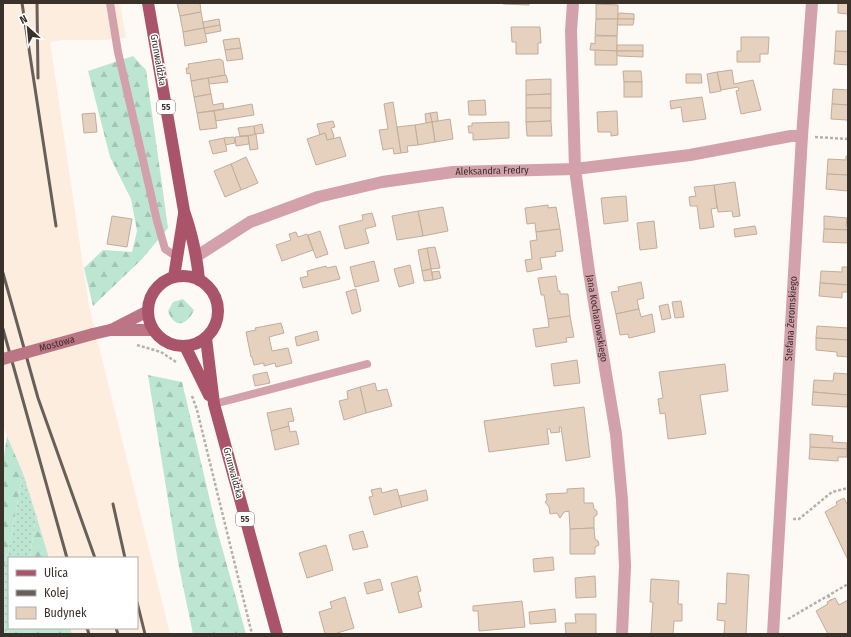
<svg xmlns="http://www.w3.org/2000/svg" width="851" height="637" font-family="'Fira Sans Condensed',sans-serif">
<style>
.built{fill:#fdedde}
.grass{fill:url(#grass-dots)}
.forest{fill:url(#forest-firs)}
.building{fill:#e6d1bf;stroke:#c2ad9b}
.lines{fill:none;stroke-linecap:round;stroke-linejoin:round}
.path{stroke:#b5b0ab;stroke-width:2.5;stroke-dasharray:3 2;stroke-linecap:butt}
.lane{stroke:#d3a1aa;stroke-width:8}
.street{stroke:#d3a1aa;stroke-width:12}
.secondary{stroke:#bc7584;stroke-width:12}
.primary{stroke:#aa5469;stroke-width:12}
.rail{stroke:#67605a;stroke-width:3}
.secondary-bridge{stroke:#bc7584;stroke-width:12}
.labels{text-anchor:middle;dominant-baseline:central;stroke-width:3;stroke-linejoin:round;paint-order:stroke}
.shield{fill:#fff;stroke:#746f6a;stroke-width:1}
.shield-label{font-size:9px;font-weight:bold;fill:#39312a}
.street-label{font-size:10px;fill:#39312a;stroke:#fff}
</style>
<defs>
<pattern id="grass-dots" width="8" height="8" patternUnits="userSpaceOnUse"><rect width="8" height="8" fill="#bce6d2"/><path d="M2 2h.1M6 6h.1" fill="none" stroke="#a2c6b4" stroke-width="1.8" stroke-linecap="round"/></pattern>
<pattern id="forest-firs" width="22" height="20" patternUnits="userSpaceOnUse"><rect width="22" height="20" fill="#bce6d2"/><path d="M5 1l3.5 6h-7zM16 11l3.5 6h-7z" fill="#a2c6b4"/></pattern>
</defs>
<rect width="100%" height="100%" fill="#fdf9f5"/>
<polygon class="built" points="3,3 120,3 126,38 103,40 63,40 50,42 89,306 170,634 72,634 70,628 137,628 137,558 49,558 23,473 3,426"/>
<polygon class="grass" points="23,473 36,515 30,558 9,558 9,628 7,634 3,634 3,571 7,558"/>
<g class="forest">
<polygon points="133,56 146,70 168,228 142,259 93,306 84,268 103,250 132,252 137,231 131,199 110,157 88,71"/>
<path d="M183 299 194 310C191 318 181 329 173 320 171 318 169 314 168 311L173 302Z"/>
<polygon points="148,375 182,382 216,526 246,634 193,634 178,562"/>
<polygon points="7,436 23,473 7,558 3,571 3,463"/>
<polygon points="36,515 49,558 30,558"/>
<polygon points="9,628 70,628 72,634 7,634"/>
</g>
<g class="building">
<polygon points="177,3 200,3 201,12 180,16"/>
<polygon points="503,3 529,3 529,5 503,4"/>
<polygon points="838,3 848,3 848,14 838,13"/>
<polygon points="596,4 618,5 618,19 596,19"/>
<polygon points="201,12 204,28 183,32 180,16"/>
<polygon points="620,13 634,14 634,19 618,19 618,14"/>
<polygon points="219,19 220,25 204,28 203,22"/>
<polygon points="596,19 618,19 617,36 595,35"/>
<polygon points="618,19 634,19 633,25 617,25"/>
<polygon points="220,25 221,31 205,34 204,28"/>
<polygon points="511,27 540,27 541,43 538,43 538,54 516,54 516,42 512,42"/>
<polygon points="204,28 207,42 185,46 183,32"/>
<polygon points="836,31 848,31 848,52 835,51"/>
<polygon points="595,36 617,36 617,51 590,50 591,43 595,44"/>
<polygon points="741,37 769,37 768,54 760,54 760,62 737,62 737,51 741,51"/>
<polygon points="239,38 241,48 225,50 223,40"/>
<rect x="617" y="45" width="26" height="6"/>
<polygon points="241,48 243,59 227,61 225,50"/>
<polygon points="595,50 617,51 617,65 595,65"/>
<polygon points="617,51 643,51 643,57 619,56 617,55"/>
<polygon points="835,51 848,52 848,65 834,64"/>
<polygon points="220,59 223,61 225,75 191,81 190,73 187,74 186,68 189,68 188,64"/>
<polygon points="732,70 734,84 753,80 761,110 741,114 736,91 739,90 738,87 721,90 717,72"/>
<polygon points="623,71 641,71 642,82 624,82"/>
<polygon points="717,72 721,91 710,93 707,74"/>
<polygon points="686,74 701,74 702,83 686,83"/>
<polygon points="226,75 228,82 209,84 208,78"/>
<polygon points="208,78 211,94 194,97 191,81"/>
<polygon points="551,79 551,94 526,95 526,80"/>
<rect x="624" y="82" width="18" height="15"/>
<polygon points="833,89 848,90 848,105 832,104"/>
<polygon points="211,94 213,105 223,103 224,109 197,113 194,97"/>
<polygon points="551,94 551,108 526,108 526,95"/>
<polygon points="702,97 706,119 683,122 681,107 671,109 670,101"/>
<polygon points="485,100 486,115 469,115 468,101"/>
<polygon points="393,102 401,153 394,154 393,148 383,150 379,130 388,129 384,104"/>
<polygon points="252,104 254,115 216,121 214,111"/>
<polygon points="832,104 848,105 848,125 847,120 831,119"/>
<polygon points="526,108 551,108 551,121 526,122"/>
<polygon points="214,111 217,128 200,130 197,113"/>
<polygon points="617,111 618,135 611,136 611,132 598,132 597,112"/>
<polygon points="437,112 438,121 432,122 430,113"/>
<polygon points="95,113 97,132 84,133 82,114"/>
<polygon points="430,113 432,122 426,123 425,114"/>
<polygon points="450,119 453,139 435,142 432,122"/>
<polygon points="333,121 335,127 331,128 334,136 333,139 327,140 325,133 320,135 317,124"/>
<polygon points="551,121 552,136 527,136 526,122"/>
<polygon points="432,122 435,142 418,145 415,125"/>
<polygon points="509,122 509,138 473,140 473,133 469,133 468,126 472,126 472,123"/>
<polygon points="262,124 264,133 255,134 254,126"/>
<polygon points="415,125 418,145 407,146 408,152 401,153 397,127"/>
<polygon points="254,126 255,135 240,136 238,128"/>
<polygon points="325,133 327,140 340,137 346,156 316,165 307,139"/>
<polygon points="256,134 258,149 250,150 248,136"/>
<polygon points="248,136 249,144 236,146 235,137"/>
<polygon points="234,137 235,143 225,145 224,138"/>
<polygon points="224,138 227,151 213,154 209,141"/>
<polygon points="846,156 848,156 848,175 827,174 828,159 846,160"/>
<polygon points="246,157 258,183 241,190 231,164"/>
<polygon points="231,164 241,190 225,197 214,171"/>
<polygon points="827,174 848,175 848,191 826,189"/>
<polygon points="735,182 740,216 733,217 732,211 718,212 714,185"/>
<polygon points="714,185 717,208 711,209 714,227 700,229 697,206 690,206 689,197 696,196 694,187"/>
<polygon points="626,196 628,221 604,224 601,198"/>
<polygon points="548,205 548,208 556,207 560,229 536,232 535,223 527,224 525,208"/>
<polygon points="443,207 448,231 423,236 418,211"/>
<polygon points="418,211 423,236 397,240 392,216"/>
<polygon points="372,213 376,226 365,229 369,243 345,249 339,226 363,220 362,215"/>
<polygon points="112,216 132,219 127,247 107,244"/>
<polygon points="824,216 847,218 846,226 848,226 848,230 824,229"/>
<polygon points="654,221 657,248 640,250 637,223"/>
<polygon points="755,226 757,234 735,237 734,229"/>
<polygon points="560,229 563,251 555,252 556,256 540,258 542,269 527,272 525,260 532,259 530,241 537,240 536,232"/>
<polygon points="824,229 848,230 848,243 823,242"/>
<polygon points="320,231 328,254 316,258 308,235"/>
<polygon points="296,232 298,237 307,234 313,250 282,261 276,245 291,240 289,234"/>
<polygon points="435,247 440,268 431,269 427,248"/>
<polygon points="427,248 431,269 422,271 418,250"/>
<polygon points="374,261 379,281 355,287 350,267"/>
<polygon points="410,265 414,283 399,287 394,269"/>
<polygon points="326,266 327,268 336,266 340,279 303,288 300,278 308,276 307,271"/>
<polygon points="842,267 848,267 848,285 820,283 821,271 842,272"/>
<polygon points="431,269 433,280 424,281 422,271"/>
<polygon points="439,271 441,278 433,280 432,272"/>
<polygon points="556,276 558,291 560,291 560,294 568,294 570,316 548,319 544,295 541,295 538,278"/>
<polygon points="641,282 644,298 637,300 639,309 616,314 611,292 619,291 618,287"/>
<polygon points="820,283 848,285 848,292 842,292 842,298 819,296"/>
<polygon points="356,289 361,311 352,314 346,292"/>
<polygon points="681,301 684,317 675,318 672,302"/>
<polygon points="668,304 671,318 662,320 659,306"/>
<polygon points="639,309 641,317 652,314 655,332 629,338 628,334 620,335 616,314"/>
<polygon points="570,316 574,337 566,338 567,342 536,347 533,329 549,327 548,319"/>
<polygon points="281,323 284,333 269,337 272,351 288,348 292,363 276,367 275,363 264,366 264,363 254,365 252,357 251,357 246,332 256,330 255,328"/>
<polygon points="817,326 848,328 848,340 816,338"/>
<polygon points="317,331 319,340 297,346 295,337"/>
<polygon points="816,338 848,340 848,357 837,356 837,352 816,350"/>
<polygon points="577,360 580,383 554,386 551,364"/>
<polygon points="725,364 728,391 700,395 706,434 668,439 665,413 660,414 658,399 663,398 659,372"/>
<polygon points="267,372 270,383 255,386 253,377 253,375"/>
<polygon points="834,373 848,374 848,395 813,392 814,380 833,381"/>
<polygon points="375,383 377,391 387,389 392,406 366,413 360,387"/>
<polygon points="360,387 366,413 344,420 339,401 348,399 347,391"/>
<polygon points="813,392 848,395 847,407 812,405"/>
<polygon points="584,407 590,457 566,461 561,427 559,427 560,432 551,433 550,429 547,429 549,444 489,452 484,421"/>
<polygon points="291,408 294,421 288,422 289,426 271,431 267,413"/>
<polygon points="289,426 290,432 296,431 299,444 275,450 271,431"/>
<polygon points="810,434 833,436 832,442 847,443 847,449 810,447"/>
<polygon points="810,447 847,449 847,457 838,457 838,461 809,459"/>
<polygon points="381,488 382,493 397,489 402,507 374,515 369,497 373,496 371,490"/>
<polygon points="584,488 584,503 593,503 594,509 597,511 597,515 594,517 594,528 570,529 569,511 564,512 560,518 557,513 550,514 549,507 545,502 547,500 546,494 567,493 567,489"/>
<polygon points="426,490 428,500 402,507 399,496"/>
<polygon points="844,498 848,506 848,557 847,558 825,512 837,505 836,502"/>
<polygon points="594,528 595,539 598,541 599,545 595,547 595,554 570,554 570,529"/>
<polygon points="363,531 368,547 353,550 349,535"/>
<polygon points="326,545 333,570 307,578 299,553"/>
<polygon points="553,557 554,570 534,572 533,559"/>
<polygon points="727,573 749,575 746,634 724,634 725,621 717,620 718,603 726,604"/>
<polygon points="417,576 421,591 418,592 422,607 399,613 391,583"/>
<polygon points="595,576 596,597 576,598 575,578"/>
<polygon points="380,579 383,590 367,594 364,583"/>
<polygon points="651,579 679,581 678,604 682,604 682,621 674,621 673,634 674,634 651,634 653,602 650,602"/>
<polygon points="345,597 354,628 334,634 325,634 319,612 332,608 330,602"/>
<polygon points="835,598 839,605 848,600 848,634 828,634 816,611 828,604 827,602"/>
<polygon points="522,601 525,627 479,631 478,611 473,611 473,606"/>
<polygon points="555,609 556,622 530,624 529,612"/>
<polygon points="575,614 596,614 596,634 566,634 565,623 576,623"/>
</g>
<g class="lines">
<g class="path">
<polyline points="815,137 848,139"/>
<polyline points="137,345 161,352 176,362"/>
<polyline points="192,396 197,410 252,634"/>
<polyline points="793,519 799,519 832,492 848,488"/>
<polyline points="828,595 831,600"/>
<polyline points="788,619 848,584"/>
</g>
<g class="lane">
<polyline points="110,3 118,52 157,221 165,249 177,257"/>
<polyline points="214,404 367,364"/>
</g>
<g class="street">
<path id="s1" d="M573 3 571 31 575 169 589 272 616 434 622 500 625 566 622 634"/>
<path id="s2" d="M197 256 250 222 318 197 382 182 453 172 575 169 690 155 791 136H802"/>
<path id="s3" d="M773 634 802 136 812 3"/>
</g>
<g class="secondary">
<polyline points="113,329 148,311"/>
<polyline points="93,334 110,330 153,330"/>
</g>
<g class="primary">
<path d="M148 3 184 211C192 234 197 256 199 280"/>
<circle cx="183" cy="311" r="35"/>
<polyline points="174,277 184,214"/>
<polyline points="206,338 214,404 277,634"/>
<polyline points="185,346 209,395"/>
</g>
<g class="rail">
<polyline points="22,3 56,226"/>
<polyline points="37,3 38,78"/>
<polyline points="3,273 38,398 95,558"/>
<polyline points="3,329 67,558"/>
<polyline points="113,504 125,558"/>
<polyline points="137,602 145,634"/>
<polyline points="87,628 89,634"/>
<polyline points="116,628 118,634"/>
</g>
<path class="secondary-bridge" id="s4" d="M3 359 93 334"/>
</g>
<g class="labels">
<g class="shield">
<rect x="157" y="100" width="18" height="14" rx="3"/>
<rect x="236" y="512" width="18" height="14" rx="3"/>
</g>
<g class="shield-label">
<text x="166" y="107">55</text>
<text x="245" y="519">55</text>
</g>
<g class="street-label">
<text transform="translate(158 60) rotate(80)">Grunwaldzka</text>
<text stroke="none"><textPath href="#s2" startOffset="312">Aleksandra Fredry</textPath></text>
<text stroke="none"><textPath href="#s3" startOffset="316">Stefana Żeromskiego</textPath></text>
<text stroke="none"><textPath href="#s1" startOffset="317">Jana Kochanowskiego</textPath></text>
<text stroke="none"><textPath href="#s4" startOffset="56">Mostowa</textPath></text>
<text transform="translate(233 473) rotate(75)">Grunwaldzka</text>
</g>
</g>
<rect width="851" height="637" fill="none" stroke="#39312a" stroke-width="8"/>
<rect x="8" y="557" width="130" height="72" fill="#ffffff" stroke="#b0adaa"/>
<rect x="16" y="570" width="20" height="6" fill="#aa5469" stroke="#b0adaa"/>
<text x="44" y="577" font-size="12" fill="#39312a">Ulica</text>
<rect x="16" y="590" width="20" height="6" fill="#67605a" stroke="#b0adaa"/>
<text x="44" y="597" font-size="12" fill="#39312a">Kolej</text>
<rect x="16" y="607" width="20" height="12" fill="#e6d1bf" stroke="#b0adaa"/>
<text x="44" y="617" font-size="12" fill="#39312a">Budynek</text>
<g transform="translate(28 28) rotate(333)" stroke="#ffffff" stroke-width="3" paint-order="stroke">
<path d="M0-3L7 15L0 10L-7 15Z" fill="#39312a"/>
<text y="-6" font-size="11" font-weight="bold" text-anchor="middle" fill="#39312a">N</text>
</g>
</svg>
